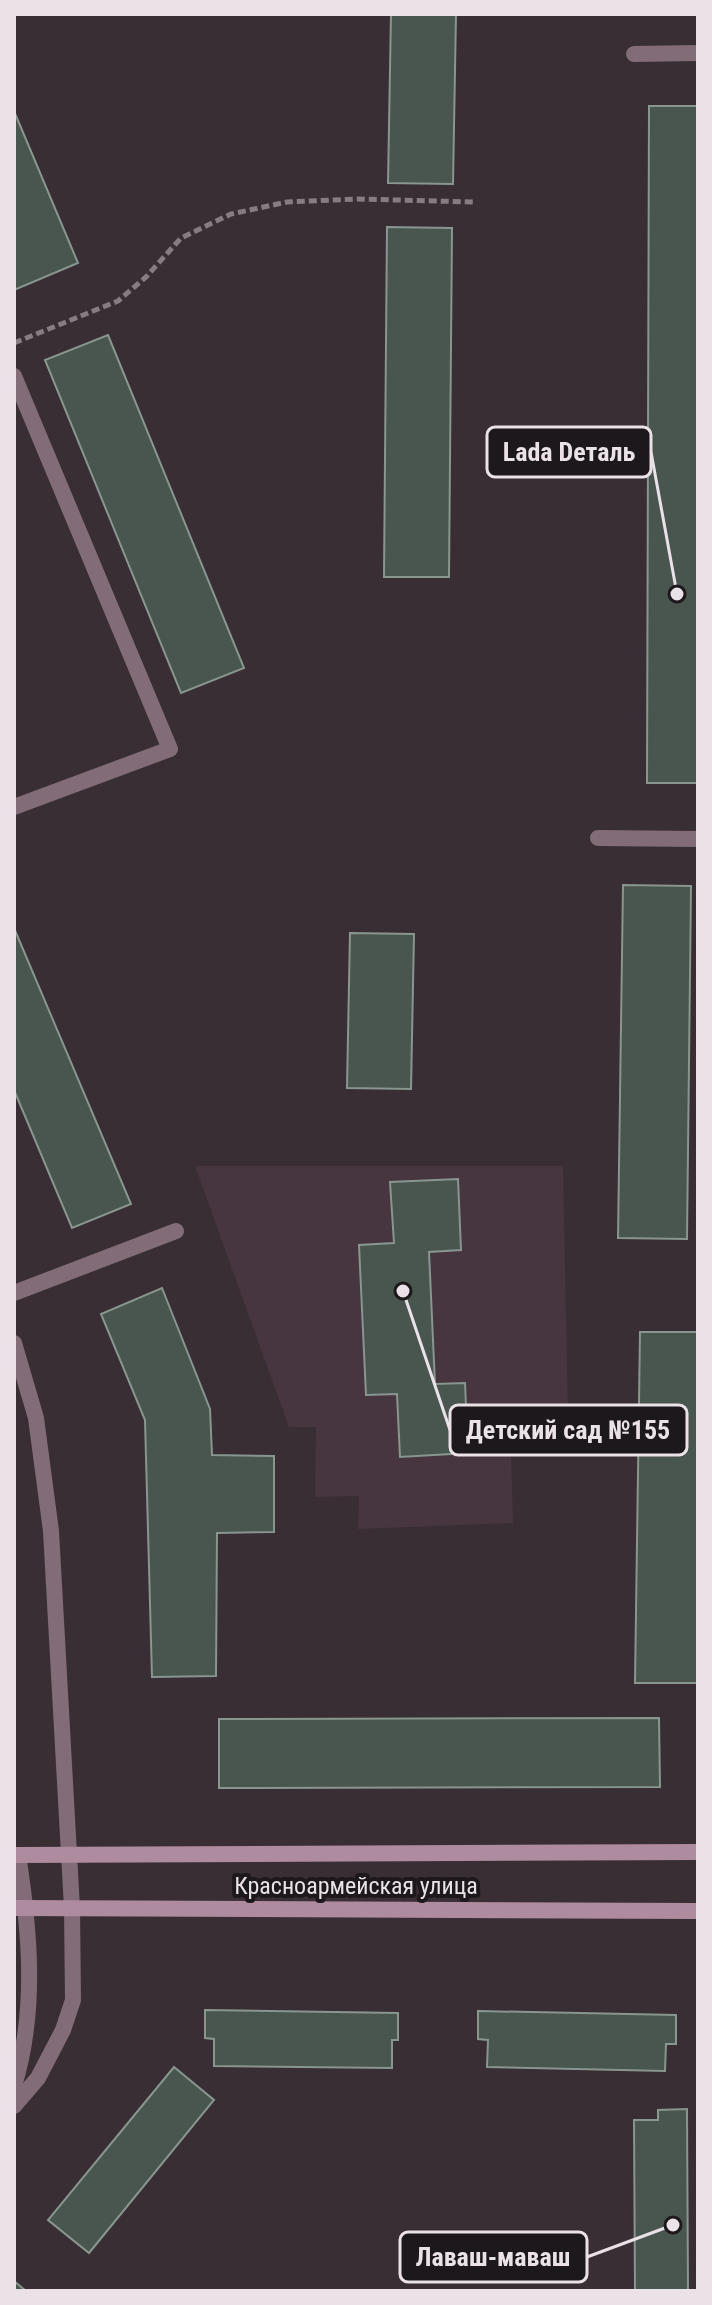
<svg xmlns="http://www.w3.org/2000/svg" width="712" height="2305" font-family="'Roboto Condensed',sans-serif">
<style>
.built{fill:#47363f}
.building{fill:#49554f;stroke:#88968f;stroke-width:2}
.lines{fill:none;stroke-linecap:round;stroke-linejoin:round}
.path{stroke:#867d82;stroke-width:5;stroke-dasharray:8 4;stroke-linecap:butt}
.service{stroke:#826c78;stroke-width:16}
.tertiary{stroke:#826c78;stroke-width:16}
.secondary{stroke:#af8b9f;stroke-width:16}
.labels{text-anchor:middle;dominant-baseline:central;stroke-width:8;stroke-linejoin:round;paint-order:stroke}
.street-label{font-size:24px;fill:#eae2e6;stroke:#1d181b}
.leader{fill:none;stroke:#eae2e6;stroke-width:3}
.callout-dot{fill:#eae2e6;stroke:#1d181b;stroke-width:3}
.callout{fill:#1d181b;stroke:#eae2e6;stroke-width:3}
.callout-label{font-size:26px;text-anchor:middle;font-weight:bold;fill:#eae2e6}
</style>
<rect width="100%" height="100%" fill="#392e34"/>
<polygon class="built" points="195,1166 563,1166 568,1415 510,1417 513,1523 358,1529 359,1496 315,1497 316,1427 289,1427"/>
<g class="building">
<polygon points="391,14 456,14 453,184 388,183"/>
<polygon points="649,106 698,106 698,783 647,783"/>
<polygon points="14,111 78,263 14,290"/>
<polygon points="387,227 452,228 449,577 384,577"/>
<polygon points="108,335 244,668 181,693 45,360"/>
<polygon points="623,885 691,886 687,1239 618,1238"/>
<polygon points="14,928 131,1204 72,1228 14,1090"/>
<polygon points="350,933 414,934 411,1089 347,1088"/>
<polygon points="458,1179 461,1250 429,1252 435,1384 465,1383 468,1453 400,1457 397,1394 366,1395 359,1245 394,1243 390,1182"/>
<polygon points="162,1288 210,1409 212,1455 274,1456 274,1532 217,1533 216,1676 152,1677 145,1420 101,1314"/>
<polygon points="640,1332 698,1332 697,1683 635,1683"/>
<polygon points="659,1718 660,1787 219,1788 219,1719"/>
<polygon points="205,2010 398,2013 398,2040 392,2040 392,2068 214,2066 214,2039 205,2038"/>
<polygon points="478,2011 676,2015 676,2044 666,2044 665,2071 487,2067 488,2040 478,2039"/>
<polygon points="174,2067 214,2100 89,2253 48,2220"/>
<polygon points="687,2109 688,2291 635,2291 634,2120 658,2120 658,2110"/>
<polygon points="14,2281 26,2291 14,2291"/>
</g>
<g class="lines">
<polyline class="path" points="14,343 118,301 146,277 181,238 231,214 287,202 357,199 474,202"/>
<g class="service">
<polyline points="634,54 698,53"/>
<polyline points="14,376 170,749 14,807"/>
<polyline points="598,838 698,839"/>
<polyline points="14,1293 176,1231"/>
</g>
<g class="tertiary">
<polyline points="14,1343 36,1418 51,1531 72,1908 73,2000 63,2030 38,2078 14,2106"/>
<path d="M14 2086C37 2011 30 1931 18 1855"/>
</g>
<g class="secondary">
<polyline points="14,1855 698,1852"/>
<polyline points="14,1908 698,1911"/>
</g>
</g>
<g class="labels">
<g class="street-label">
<text x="356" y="1886">Красноармейская улица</text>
</g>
</g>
<path class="leader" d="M677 594L651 452M403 1291L450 1430M673 2225L587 2257"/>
<g class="callout-dot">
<circle cx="677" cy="594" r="8"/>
<circle cx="403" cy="1291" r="8"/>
<circle cx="673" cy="2225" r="8"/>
</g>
<g class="callout">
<rect x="487" y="427" width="164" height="50" rx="8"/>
<rect x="450" y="1405" width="237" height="50" rx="8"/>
<rect x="400" y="2232" width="187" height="50" rx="8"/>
</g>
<g class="callout-label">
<text x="569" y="461">Lada Dеталь</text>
<text x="568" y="1439">Детский сад №155</text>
<text x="493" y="2266">Лаваш-маваш</text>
</g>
<rect width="712" height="2305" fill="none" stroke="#eae2e6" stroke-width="32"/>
</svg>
